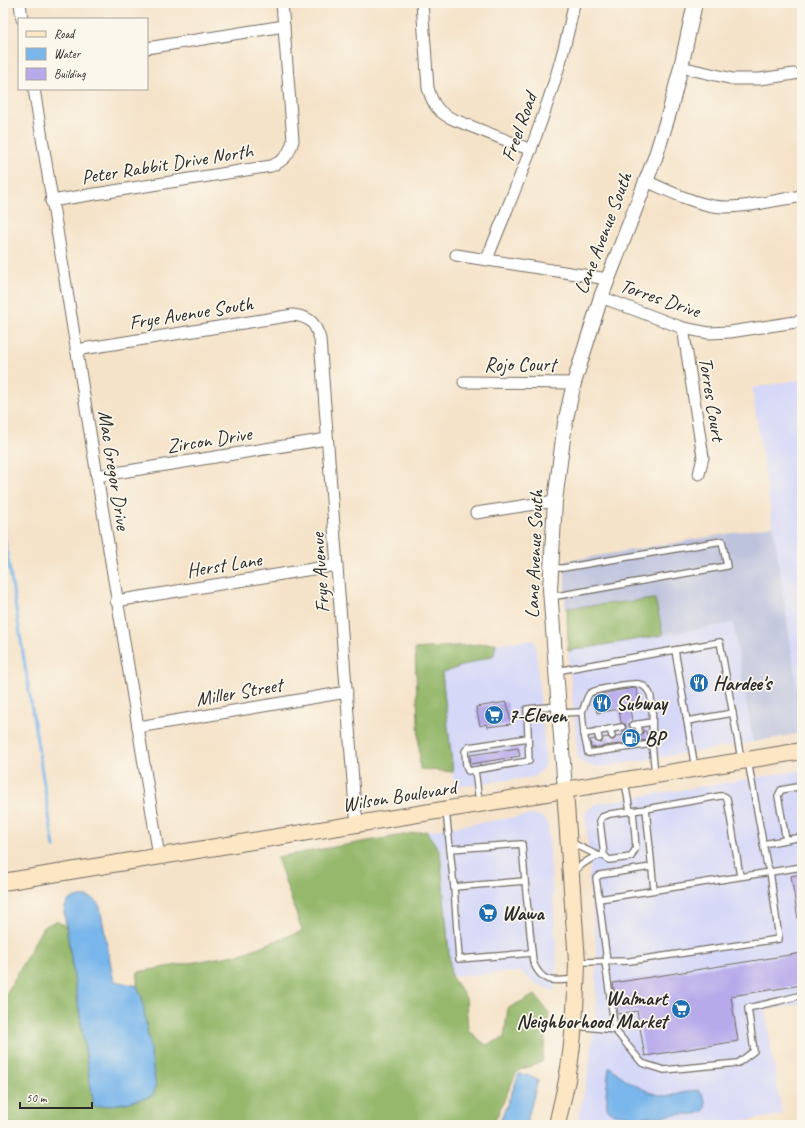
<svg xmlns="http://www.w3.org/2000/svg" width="805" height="1128" font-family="Caveat,sans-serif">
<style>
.built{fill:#d6d8f8}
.industrial{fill:#bec3dd}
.forest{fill:#95b86c;stroke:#60724c}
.water{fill:#79b6eb;stroke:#52708b}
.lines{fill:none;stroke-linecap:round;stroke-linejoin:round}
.stream{stroke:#79b6eb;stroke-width:3}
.building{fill:#b7aaeb}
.service-casing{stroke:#726b62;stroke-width:8}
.minor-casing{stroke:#726b62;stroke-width:13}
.tertiary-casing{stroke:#726b62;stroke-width:16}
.secondary-casing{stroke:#726b62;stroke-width:18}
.service{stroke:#fff;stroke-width:5.5}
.minor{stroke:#fff;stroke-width:11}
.tertiary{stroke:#fff;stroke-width:14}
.secondary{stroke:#fce6c4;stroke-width:16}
.labels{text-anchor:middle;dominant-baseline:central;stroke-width:3.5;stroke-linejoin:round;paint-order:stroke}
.street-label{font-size:20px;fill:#2b2b2b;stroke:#fbf7ec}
.poi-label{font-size:20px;font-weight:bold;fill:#2b2b2b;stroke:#fbf7ec;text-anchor:start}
</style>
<rect width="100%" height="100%" fill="#fbf7ec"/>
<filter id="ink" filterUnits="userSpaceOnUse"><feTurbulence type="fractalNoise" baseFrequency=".025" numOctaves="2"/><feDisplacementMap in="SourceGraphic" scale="8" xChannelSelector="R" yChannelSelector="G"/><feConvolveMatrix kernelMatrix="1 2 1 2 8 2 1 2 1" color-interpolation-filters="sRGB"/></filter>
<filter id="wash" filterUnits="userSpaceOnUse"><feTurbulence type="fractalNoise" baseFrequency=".012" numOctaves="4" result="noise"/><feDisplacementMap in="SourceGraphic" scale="16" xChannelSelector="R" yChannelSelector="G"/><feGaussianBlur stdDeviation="0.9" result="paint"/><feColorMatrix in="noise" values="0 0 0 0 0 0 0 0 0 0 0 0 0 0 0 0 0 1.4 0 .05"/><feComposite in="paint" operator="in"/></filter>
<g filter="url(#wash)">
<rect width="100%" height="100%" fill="#f5e3c9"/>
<g class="built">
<polygon points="802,379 802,719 752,388"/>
<polygon points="733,623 753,742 601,767 588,766 583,763 578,758 568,651"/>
<polygon points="535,640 546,764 541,771 533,777 454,787 442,673 494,655 496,643"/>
<polygon points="802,770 802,1004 765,1010 782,1115 719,1125 577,1125 588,1073 595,1019 597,953 589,881 590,866 585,814 588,810 595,804"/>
<polygon points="531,815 541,816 546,821 548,826 557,958 555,991 537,985 520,972 451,976 441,851 426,831"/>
</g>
<polygon class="industrial" points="773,526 802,719 802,733 753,742 733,623 663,635 655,599 565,608 565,563 567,561"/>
<g class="forest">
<polygon points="655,599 663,635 568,651 567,608"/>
<polygon points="496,643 494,655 442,673 453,772 420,769 415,649"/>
<polygon points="426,831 440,851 451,976 466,998 468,1030 486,1045 504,1038 508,1008 535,995 549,1013 542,1062 517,1071 493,1125 3,1125 3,1000 43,927 56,921 66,926 94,1107 126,1103 152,1096 156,1087 142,998 137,986 138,972 241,954 302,931 277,857"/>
</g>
<g class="water">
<path d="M80 897C91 896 95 898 100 907L113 977 115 981 137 986 142 998 156 1087 152 1096 126 1103 94 1107 64 912C66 900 69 899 80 897Z"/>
<path d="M610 1067C624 1080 650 1096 669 1096 680 1095 690 1089 700 1091 705 1097 707 1104 704 1111L696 1114H678L656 1117H648L637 1118 627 1115 614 1114 607 1108V1097L606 1094 609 1068Z"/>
<polygon points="519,1074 527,1075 538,1080 526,1125 499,1125"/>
</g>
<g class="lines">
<polyline class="stream" points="3,528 54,847"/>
</g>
<g id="blocks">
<g class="building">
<polygon points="636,688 640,706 630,708 632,721 629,723 629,726 633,729 634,732 638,736 641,736 643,731 646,731 648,740 591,748 590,740 595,739 596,742 600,743 602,742 603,738 608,737 611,740 614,740 616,736 623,735 623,731 625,730 626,727 625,724 621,723 619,709 597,713 594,696 615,691"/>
<polygon points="507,702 511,724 487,727 486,724 480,726 476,707"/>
<polygon points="518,748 520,756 471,764 470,755"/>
<polygon points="802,874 802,919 798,919 791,876"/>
<polygon points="802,953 802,985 731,996 738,1041 645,1056 637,1011 618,1014 613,983"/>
</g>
</g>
</g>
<g filter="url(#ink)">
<use href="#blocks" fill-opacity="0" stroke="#726b62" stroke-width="1"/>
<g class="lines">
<g class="service-casing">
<g id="service">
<polyline points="551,597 727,566 722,541 563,568 552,568"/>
<polyline points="675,650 695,768"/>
<polyline points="556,671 720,642 741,759"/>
<path d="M582 712C584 708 587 695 590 693 596 689 632 683 639 684 644 685 648 690 650 694 654 705 652 731 652 744"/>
<polyline points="559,713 582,712 584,734 588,753 652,744 655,774"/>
<polyline points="687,721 733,713"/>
<polyline points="638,724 639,732"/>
<polyline points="633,725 652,722"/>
<polyline points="610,729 612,736"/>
<polyline points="597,731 599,739"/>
<polyline points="584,734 622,727"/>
<polyline points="475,770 468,771 466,765 465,751 469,747 528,738"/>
<polyline points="625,782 630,811"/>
<polyline points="479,802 475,770 529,761 527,709 558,706"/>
<path d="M446 811 454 887 525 881 533 962C543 985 553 981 576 979"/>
<polyline points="786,840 778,796 781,790 802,786"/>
<polyline points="570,842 597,855"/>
<polyline points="763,844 802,837"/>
<polyline points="450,849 522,844 525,881"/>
<polyline points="604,855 609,860 631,857 636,848 633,811"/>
<path d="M573 872C582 864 592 856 604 855L600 821 602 817 610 814 646 809"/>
<polyline points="454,887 459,959 532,953"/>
<polyline points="654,890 646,809 720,796 724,796 727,798 740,876"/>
<polyline points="599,899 596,878 600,875 651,867"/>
<polyline points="607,961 599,899 802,867"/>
<polyline points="579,962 630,961 779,939 770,871 767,865 748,761"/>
<polyline points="605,962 615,1030"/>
<polyline points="576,1026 615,1030 642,1063 664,1070 738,1063 754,1051 748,1008 779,1001 802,995"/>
</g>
</g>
<g class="minor-casing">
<g id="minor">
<polyline points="20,3 22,19"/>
<path d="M422 3 428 88C433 105 438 113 455 120L531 150"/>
<polyline points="147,48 284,26"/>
<polyline points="681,67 733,79 760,79 794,74"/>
<polyline points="34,89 159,856"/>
<path d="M646 181C667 190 690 202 713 206 738 210 776 200 802 196"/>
<path d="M51 201 271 166C284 161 290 154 293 140L282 3"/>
<polyline points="456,255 608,279"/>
<path d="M487 259C513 193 542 128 561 59 566 41 571 22 574 3"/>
<polyline points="601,297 683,328 709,333 730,332 802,321"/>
<polyline points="683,328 703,457 699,474"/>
<path d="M76 350 293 315C311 317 315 323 320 339L355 808 358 824"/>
<polyline points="464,382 574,383"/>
<polyline points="97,476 327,439"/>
<polyline points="476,513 555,501"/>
<polyline points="116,601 337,565"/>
<polyline points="138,727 347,692"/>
</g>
</g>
<g class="tertiary-casing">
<polyline id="tertiary" points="565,790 550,589 555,501 565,423 574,383 601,297 655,158 670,110 681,67 695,3"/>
</g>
<g class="secondary-casing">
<g id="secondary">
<polyline points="3,882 802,751"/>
<path d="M557 1125C560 1110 564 1095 567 1080 574 1041 576 1002 577 962L565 790"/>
</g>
</g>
<use href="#service" class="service"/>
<use href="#minor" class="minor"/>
<use href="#tertiary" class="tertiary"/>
<use href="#secondary" class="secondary"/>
</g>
</g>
<defs>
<g id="restaurant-disc" transform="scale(1)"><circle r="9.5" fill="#1f6fb2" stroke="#fbf7ec"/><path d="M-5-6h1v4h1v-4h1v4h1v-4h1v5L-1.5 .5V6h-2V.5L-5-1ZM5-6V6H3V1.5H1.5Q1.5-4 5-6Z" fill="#fff"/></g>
<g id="supermarket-disc" transform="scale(1)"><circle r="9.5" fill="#1f6fb2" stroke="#fbf7ec"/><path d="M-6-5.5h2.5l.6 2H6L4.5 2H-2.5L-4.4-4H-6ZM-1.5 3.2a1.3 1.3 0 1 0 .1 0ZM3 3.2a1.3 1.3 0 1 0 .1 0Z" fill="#fff"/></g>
<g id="fuel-disc" transform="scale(1)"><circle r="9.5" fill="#1f6fb2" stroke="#fbf7ec"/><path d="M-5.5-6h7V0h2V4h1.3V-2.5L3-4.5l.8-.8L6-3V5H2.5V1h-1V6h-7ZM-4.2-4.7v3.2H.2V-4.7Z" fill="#fff"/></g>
</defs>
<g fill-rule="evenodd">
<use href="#restaurant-disc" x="699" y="683"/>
<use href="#restaurant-disc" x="602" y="703"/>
<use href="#supermarket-disc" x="494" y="715"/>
<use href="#fuel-disc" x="631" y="738"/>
<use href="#supermarket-disc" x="488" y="913"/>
<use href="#supermarket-disc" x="681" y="1009"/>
</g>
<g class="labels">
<g class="street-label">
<text transform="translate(519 127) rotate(-70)">Freel Road</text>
<text transform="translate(167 164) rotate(-9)">Peter Rabbit Drive North</text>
<text transform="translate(603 233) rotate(-69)">Lane Avenue South</text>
<text transform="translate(660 298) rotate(19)">Torres Drive</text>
<text transform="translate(191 313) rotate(-9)">Frye Avenue South</text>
<text x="520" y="364">Rojo Court</text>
<text transform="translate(712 399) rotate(81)">Torres Court</text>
<text transform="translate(209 440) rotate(-9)">Zircon Drive</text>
<text transform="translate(114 470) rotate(81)">Mac Gregor Drive</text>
<text transform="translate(534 554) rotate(-88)">Lane Avenue South</text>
<text transform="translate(224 565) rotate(-9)">Herst Lane</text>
<text transform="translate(320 573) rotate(-94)">Frye Avenue</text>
<text transform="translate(239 692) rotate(-10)">Miller Street</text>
<text transform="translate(399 796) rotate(-9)">Wilson Boulevard</text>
</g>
<g class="poi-label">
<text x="713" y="683">Hardee's</text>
<text x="616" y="703">Subway</text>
<text x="508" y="715">7-Eleven</text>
<text x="645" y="738">BP</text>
<text x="502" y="913">Wawa</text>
<text x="667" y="998" text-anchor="end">Walmart<tspan x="667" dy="23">Neighborhood Market</tspan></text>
</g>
</g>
<rect width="805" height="1128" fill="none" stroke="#fbf7ec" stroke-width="16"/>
<rect x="18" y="18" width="130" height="72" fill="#fbf7ec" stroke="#a8a59f"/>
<rect x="26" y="31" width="20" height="6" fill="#fce6c4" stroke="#a8a59f"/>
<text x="54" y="38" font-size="12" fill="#2b2b2b">Road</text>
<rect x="26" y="48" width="20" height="12" fill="#79b6eb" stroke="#a8a59f"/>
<text x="54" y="58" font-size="12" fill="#2b2b2b">Water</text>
<rect x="26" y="68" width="20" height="12" fill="#b7aaeb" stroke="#a8a59f"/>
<text x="54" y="78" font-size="12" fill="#2b2b2b">Building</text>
<path d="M20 1102v6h72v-6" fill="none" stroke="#2b2b2b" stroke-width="2"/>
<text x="26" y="1102" font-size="12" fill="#2b2b2b" stroke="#fbf7ec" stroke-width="3" paint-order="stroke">50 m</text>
</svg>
